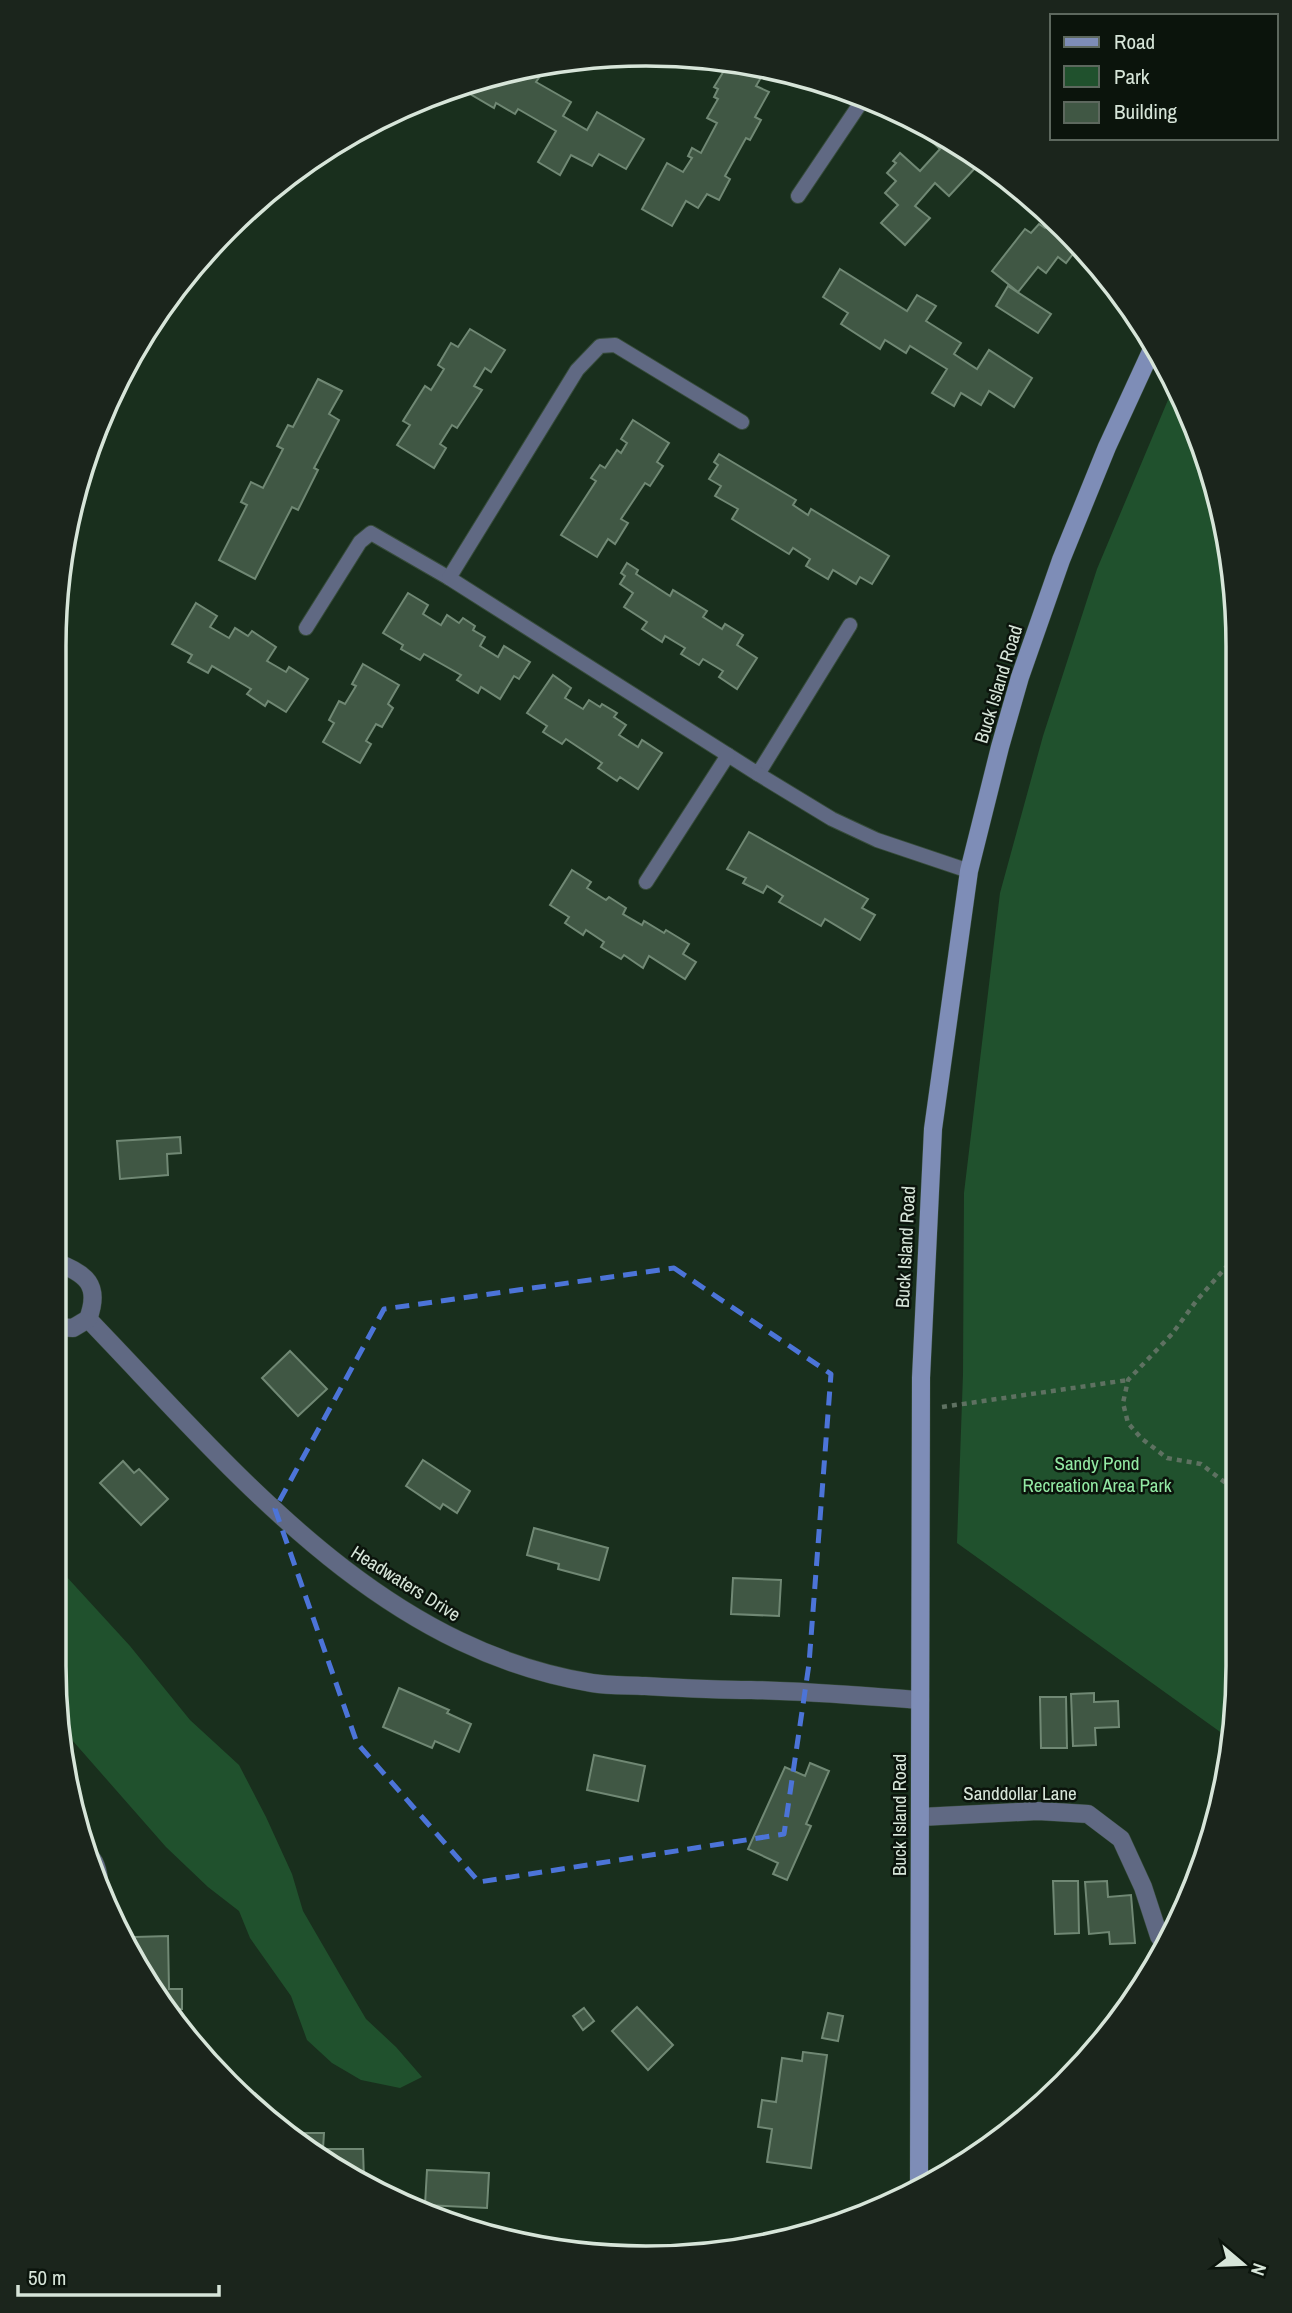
<svg xmlns="http://www.w3.org/2000/svg" width="1292" height="2313" font-family="'Archivo Narrow',sans-serif">
<style>
.green{fill:#20512d}
.building{fill:#405744;stroke:#708874;stroke-width:2}
.lines{fill:none;stroke-linecap:round;stroke-linejoin:round}
.service-casing{stroke:#374c3b;stroke-width:16}
.minor-casing{stroke:#374c3b;stroke-width:19}
.secondary-casing{stroke:#374c3b;stroke-width:19}
.path{stroke:#5e7161;stroke-width:4.5;stroke-dasharray:5 5;stroke-linecap:butt}
.service{stroke:#606983;stroke-width:14}
.minor{stroke:#606983;stroke-width:18}
.secondary{stroke:#7e8db7;stroke-width:18}
.marked{fill:none;stroke:#4c74d8;stroke-width:5;stroke-dasharray:14 9;stroke-linejoin:round}
.labels{text-anchor:middle;dominant-baseline:central;stroke-width:5;stroke-linejoin:round;paint-order:stroke}
.street-label{font-size:19px;fill:#d7e5d9;stroke:#0b140c}
.park-label{font-size:19px;fill:#93e9a4;stroke:#0b140c}
.rim{fill:none;stroke:#d7e5d9;stroke-width:3.5}
</style>
<rect width="100%" height="100%" fill="#192f1d"/>
<g class="green">
<polygon points="1173,388 1206,455 1233,569 1237,1705 1230,1739 957,1543 963,1374 964,1193 1000,893 1043,736 1097,569"/>
<polygon points="54,1563 130,1646 190,1720 239,1765 266,1817 292,1874 303,1911 343,1980 366,2019 396,2047 422,2077 400,2088 361,2080 332,2063 307,2040 291,1996 250,1938 239,1911 208,1887 166,1847 65,1732 54,1667"/>
</g>
<g class="building">
<polygon points="730,61 766,69 756,86 769,92 755,117 761,120 750,140 746,138 725,176 730,179 719,200 707,194 698,208 686,201 672,226 642,209 667,163 683,172 692,158 688,156 692,148 701,153 717,123 707,118 718,99 714,97 718,89 714,87"/>
<polygon points="527,69 540,76 536,82 571,102 563,116 587,130 597,112 644,139 626,169 599,154 592,166 571,155 560,175 538,162 556,131 518,109 515,114 496,103 494,108 458,87 493,74"/>
<polygon points="934,130 942,134 974,158 970,162 976,167 949,196 935,183 915,206 930,218 905,245 881,223 898,205 885,193 896,181 887,173 896,163 893,161 900,153 920,171 940,149 927,137"/>
<polygon points="1052,218 1064,227 1079,246 1066,263 1058,257 1046,273 1038,267 1018,292 992,271 1025,229 1031,233 1039,224 1045,228"/>
<polygon points="840,269 907,311 917,295 936,306 926,321 961,343 954,354 977,369 989,350 1032,378 1014,407 989,391 981,405 961,393 954,406 932,393 947,369 910,346 906,353 885,340 880,349 841,324 848,313 823,297"/>
<polygon points="1008,286 1051,314 1038,333 996,306"/>
<polygon points="470,329 505,350 491,372 485,368 474,386 482,390 457,428 452,425 440,444 446,448 434,468 397,445 410,425 403,421 425,386 431,390 444,369 438,365 451,343 458,347"/>
<polygon points="318,379 342,391 329,414 339,420 314,468 318,470 298,510 292,507 255,579 219,560 247,505 241,502 251,482 263,488 283,449 277,446 288,425 293,427"/>
<polygon points="633,420 669,443 657,462 663,466 650,486 645,483 621,519 628,523 615,544 608,539 597,557 561,535 596,481 591,478 600,465 605,468 617,450 621,453 627,443 621,439"/>
<polygon points="719,454 796,500 793,505 808,515 811,509 889,556 872,584 860,577 856,584 833,570 828,579 806,566 810,559 793,548 789,554 732,519 738,509 715,496 721,486 709,479 718,465 714,462"/>
<polygon points="627,563 638,570 636,574 670,596 673,590 707,611 703,617 722,629 725,624 743,635 737,645 757,658 737,689 719,677 723,671 703,659 699,665 681,654 685,648 665,636 662,642 642,629 647,622 624,607 633,593 620,584 625,576 621,573"/>
<polygon points="408,593 428,605 423,614 441,625 447,615 459,623 463,618 475,626 473,630 485,637 480,646 498,657 504,646 530,662 519,679 514,676 500,699 481,687 478,693 457,680 461,675 424,654 420,660 401,649 403,645 383,633"/>
<polygon points="196,603 217,616 210,627 229,638 235,628 248,636 252,631 276,647 267,661 286,672 289,667 308,679 286,712 268,701 265,706 247,694 251,689 212,666 208,673 188,662 192,655 172,644"/>
<polygon points="363,664 399,685 388,704 393,708 382,727 376,724 366,741 371,744 360,763 323,742 334,723 329,720 339,701 345,704 356,686 352,684"/>
<polygon points="553,675 571,688 565,698 583,709 589,700 600,707 602,704 617,713 614,717 626,725 619,735 638,747 642,740 662,753 638,789 620,777 617,781 598,768 602,763 566,739 562,744 543,732 547,726 527,713"/>
<polygon points="749,832 868,899 862,908 875,915 860,940 825,919 821,926 779,902 783,896 767,886 763,893 743,883 746,878 727,869"/>
<polygon points="572,870 591,882 587,888 606,900 609,897 626,908 623,914 642,925 644,921 664,933 666,930 689,944 683,954 696,962 685,979 649,956 643,968 624,955 621,959 601,947 604,942 586,930 583,935 565,923 569,917 550,905"/>
<polygon points="180,1137 181,1153 167,1154 168,1175 120,1179 117,1141"/>
<polygon points="290,1351 327,1389 298,1416 262,1378"/>
<polygon points="423,1460 470,1491 457,1513 443,1504 440,1509 406,1486"/>
<polygon points="123,1461 134,1473 139,1469 168,1499 141,1525 100,1483"/>
<polygon points="534,1528 608,1548 599,1580 558,1569 559,1564 527,1555"/>
<polygon points="733,1578 781,1580 779,1616 731,1614"/>
<polygon points="399,1688 449,1710 447,1713 471,1724 459,1752 435,1741 432,1748 383,1727"/>
<polygon points="1094,1693 1094,1702 1118,1701 1119,1727 1095,1728 1096,1745 1073,1746 1071,1694"/>
<polygon points="1040,1697 1066,1697 1067,1748 1041,1748"/>
<polygon points="594,1755 645,1766 638,1801 587,1790"/>
<polygon points="810,1763 829,1771 806,1824 811,1826 787,1880 773,1874 778,1863 748,1849 785,1767 805,1776"/>
<polygon points="1053,1881 1078,1881 1079,1933 1055,1934"/>
<polygon points="1107,1881 1108,1897 1131,1895 1135,1943 1110,1944 1109,1932 1089,1934 1085,1882"/>
<polygon points="168,1936 169,1989 182,1989 182,2009 167,2009 135,1949 135,1937"/>
<polygon points="637,2007 673,2045 648,2070 612,2031"/>
<polygon points="584,2008 594,2021 583,2030 573,2016"/>
<polygon points="828,2013 843,2016 838,2041 822,2038"/>
<polygon points="803,2052 827,2055 811,2168 767,2162 772,2129 758,2127 762,2100 776,2102 782,2058 802,2061"/>
<polygon points="299,2133 324,2133 323,2149 363,2149 364,2180 317,2159 299,2142"/>
<polygon points="427,2170 489,2173 487,2208 425,2205"/>
</g>
<g class="lines">
<g class="service-casing">
<g id="service">
<polyline points="798,196 864,98"/>
<polyline points="306,628 360,542 371,533 449,578"/>
<polyline points="728,755 758,774 850,625"/>
<polyline points="758,774 832,819 877,840 969,871"/>
<polyline points="646,882 728,755 449,578 577,370 600,346 615,345 742,422"/>
</g>
</g>
<g class="minor-casing">
<g id="minor">
<path d="M88 1319C232 1468 376 1648 592 1683 610 1686 628 1685 645 1686 680 1688 716 1690 751 1690 807 1691 863 1696 920 1700"/>
<path d="M55 1327 73 1328 88 1319C101 1285 86 1273 55 1262"/>
<polyline points="921,1817 1038,1811 1088,1814 1121,1839 1143,1887 1159,1936 1166,1946"/>
<path d="M85 1853C95 1858 98 1870 99 1881"/>
</g>
</g>
<g class="secondary-casing">
<polyline id="secondary" points="919,2184 921,1378 933,1129 969,871 1000,747 1020,677 1061,560 1107,447 1153,347"/>
</g>
<g class="path">
<polyline points="1235,1257 1197,1300 1172,1334 1128,1380 1123,1403 1128,1423 1141,1438 1167,1458 1201,1464 1236,1491"/>
<polyline points="942,1407 1128,1380"/>
</g>
<use href="#service" class="service"/>
<use href="#minor" class="minor"/>
<use href="#secondary" class="secondary"/>
</g>
<path class="marked" d="M674 1268 831 1374 809 1664 784 1834 479 1882 357 1743 275 1509 384 1309Z"/>
<g class="labels">
<g class="street-label">
<text transform="translate(998 684) rotate(-73)">Buck Island Road</text>
<text transform="translate(905 1247) rotate(-87)">Buck Island Road</text>
<text transform="translate(406 1583) rotate(32)">Headwaters Drive</text>
<text x="1020" y="1793">Sanddollar Lane</text>
<text transform="translate(899 1815) rotate(-90)">Buck Island Road</text>
</g>
<g class="park-label">
<text x="1097" y="1463">Sandy Pond<tspan x="1097" dy="22">Recreation Area Park</tspan></text>
</g>
</g>
<path d="M0 0H1292V2313H0ZM646 66H646A580 580 0 0 1 1226 646V1666A580 580 0 0 1 646 2246H646A580 580 0 0 1 66 1666V646A580 580 0 0 1 646 66Z" fill="#1b251c" fill-rule="evenodd"/>
<path class="rim" d="M646 66H646A580 580 0 0 1 1226 646V1666A580 580 0 0 1 646 2246H646A580 580 0 0 1 66 1666V646A580 580 0 0 1 646 66Z"/>
<rect x="1050" y="14" width="228" height="126" fill="#0b140c" stroke="#5d685e" stroke-width="2"/>
<rect x="1064" y="37" width="35" height="10" fill="#7e8db7" stroke="#5d685e" stroke-width="2"/>
<text x="1114" y="49" font-size="21" fill="#d7e5d9">Road</text>
<rect x="1064" y="66" width="35" height="21" fill="#20512d" stroke="#5d685e" stroke-width="2"/>
<text x="1114" y="84" font-size="21" fill="#d7e5d9">Park</text>
<rect x="1064" y="102" width="35" height="21" fill="#405744" stroke="#5d685e" stroke-width="2"/>
<text x="1114" y="119" font-size="21" fill="#d7e5d9">Building</text>
<g transform="translate(1243 2264) rotate(109)" stroke="#0b140c" stroke-width="5" paint-order="stroke">
<path d="M0-5L12 26L0 18L-12 26Z" fill="#d7e5d9"/>
<text y="-10" font-size="19" font-weight="bold" text-anchor="middle" fill="#d7e5d9">N</text>
</g>
<path d="M18 2285v10h201v-10" fill="none" stroke="#d7e5d9" stroke-width="3.5"/>
<text x="28" y="2285" font-size="21" fill="#d7e5d9" stroke="#0b140c" stroke-width="5" paint-order="stroke">50 m</text>
</svg>
